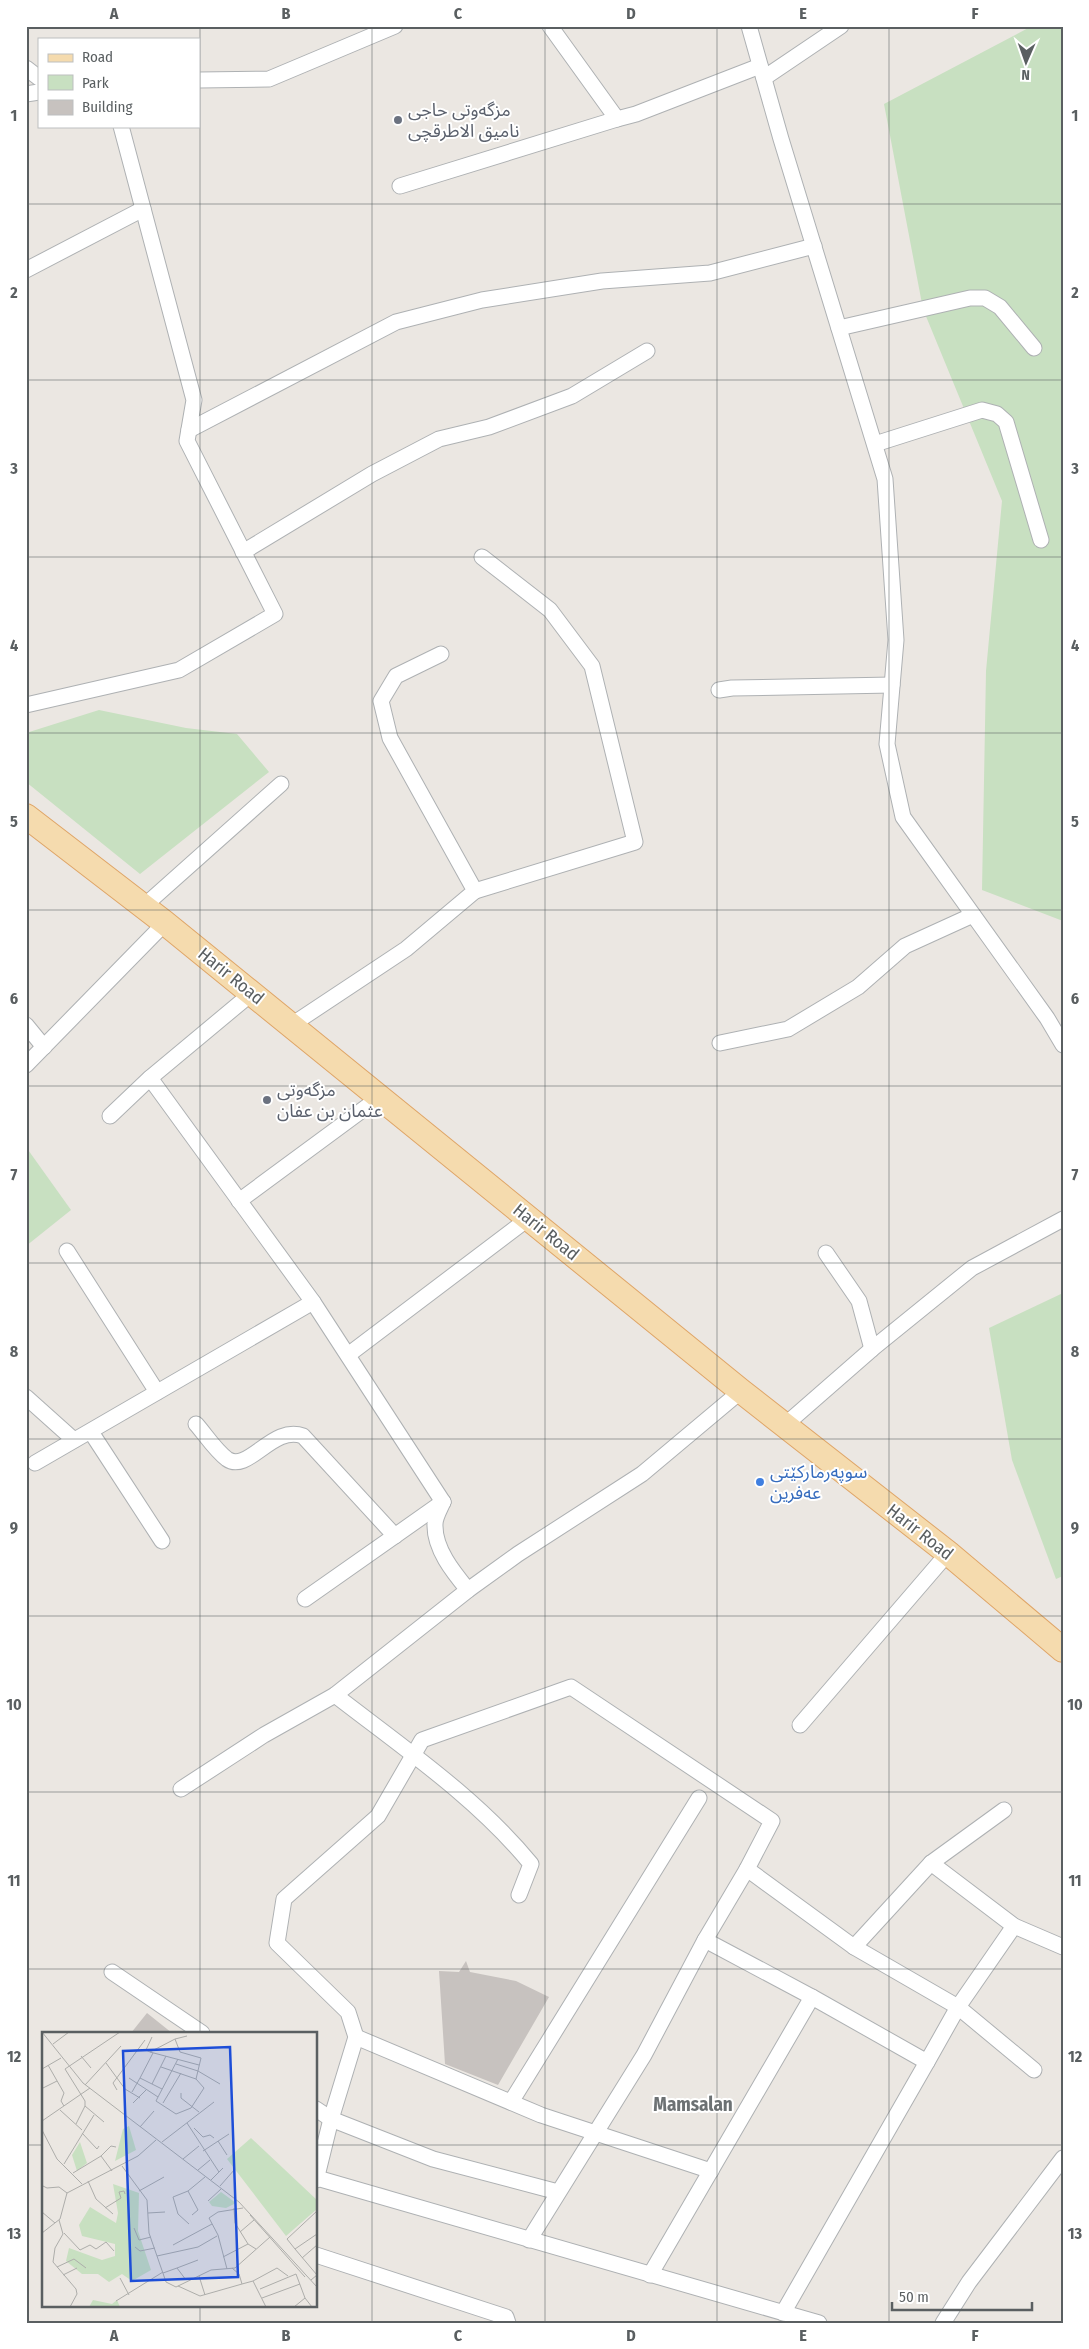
<svg xmlns="http://www.w3.org/2000/svg" width="1089" height="2349" font-family="'Fira Sans Condensed','Noto Sans Arabic',sans-serif">
<style>
.green{fill:#c8e0c1}
.building{fill:#c7c2bf}
.lines{fill:none;stroke-linecap:round;stroke-linejoin:round}
.minor-casing{stroke:#aeb1b3;stroke-width:17}
.primary-casing{stroke:#dfa567;stroke-width:26}
.minor{stroke:#fff;stroke-width:15}
.primary{stroke:#f5dbae;stroke-width:24}
.grid{fill:none;stroke:#5a5f61;stroke-width:1;stroke-opacity:0.55}
.worship-dot{fill:#6b7280;stroke:#fff;stroke-width:2}
.shop-dot{fill:#3f7fe0;stroke:#fff;stroke-width:2}
.labels{text-anchor:middle;dominant-baseline:central;stroke-width:4;stroke-linejoin:round;paint-order:stroke}
.worship-label{font-size:18px;fill:#5b616d;stroke:#fff;text-anchor:start}
.street-label{font-size:18px;fill:#5a5f61;stroke:#fff}
.shop-label{font-size:18px;fill:#366cbe;stroke:#fff;text-anchor:start}
.neighbourhood-label{font-size:19px;font-weight:bold;fill:#6c7173;stroke:#fff}
.inset-road{fill:none;stroke:#adadaa;stroke-width:1}
.view{fill:#1d4ed8;fill-opacity:0.15;stroke:#1d4ed8;stroke-width:2.5}
.inset-edge{fill:none;stroke:#5a5f61;stroke-width:2.5}
.neatline{fill:none;stroke:#5a5f61;stroke-width:2}
.grid-label{font-size:16px;text-anchor:middle;font-weight:bold;fill:#5a5f61}
</style>
<rect width="100%" height="100%" fill="#ebe7e2"/>
<g class="green">
<polygon points="1032,26 1063,26 1063,921 982,890 986,671 1002,501 923,309 884,104"/>
<polygon points="99,710 186,728 237,734 269,772 140,874 26,782 26,733"/>
<polygon points="26,1147 71,1210 26,1246"/>
<polygon points="1063,1293 1063,1576 1056,1579 1012,1460 989,1328"/>
</g>
<g class="building">
<polygon points="466,1961 470,1972 516,1981 549,1997 498,2085 445,2064 439,1971 459,1972"/>
<polygon points="147,2013 172,2033 131,2033"/>
</g>
<g class="lines">
<g class="minor-casing">
<g id="minor">
<polyline points="550,26 617,119 636,114 760,66"/>
<polyline points="749,26 781,139 885,479 896,640 887,744 903,817 1047,1018 1063,1045"/>
<polyline points="26,68 39,78"/>
<polyline points="764,78 841,26"/>
<polyline points="199,80 269,79 395,26"/>
<polyline points="26,94 39,92"/>
<polyline points="400,186 617,119"/>
<polyline points="26,270 143,209"/>
<polyline points="839,328 970,298 985,298 1000,307 1034,348"/>
<polyline points="189,430 396,322 482,300 602,281 710,273 814,246"/>
<polyline points="875,444 982,410 997,414 1006,422 1041,540"/>
<polyline points="243,552 372,474 439,439 489,427 572,396 647,351"/>
<polyline points="719,690 732,688 892,685"/>
<polyline points="26,705 179,670 275,614 187,441 194,400 121,126"/>
<polyline points="475,891 635,842 592,666 550,610 482,557"/>
<polyline points="143,907 281,784"/>
<polyline points="26,1025 44,1047"/>
<polyline points="295,1028 296,1022 406,949 475,891 390,738 381,701 396,676 441,654"/>
<polyline points="720,1043 788,1029 858,987 905,946 973,915"/>
<polyline points="26,1065 165,923"/>
<polyline points="150,1078 313,1302 443,1502"/>
<polyline points="110,1116 150,1078 252,993"/>
<polyline points="239,1201 380,1097"/>
<polyline points="67,1251 157,1392"/>
<polyline points="826,1253 859,1301 872,1349"/>
<polyline points="348,1355 529,1218"/>
<polyline points="26,1397 74,1440"/>
<path d="M196 1424C205 1434 215 1450 227 1459 248 1474 273 1424 303 1436L395 1536"/>
<polyline points="785,1425 872,1349 972,1268 1063,1219"/>
<polyline points="91,1432 162,1541"/>
<polyline points="35,1463 313,1302"/>
<path d="M443 1502C440 1509 435 1517 435 1524 434 1549 454 1573 468 1590"/>
<polyline points="305,1599 443,1502"/>
<path d="M335 1695C402 1747 477 1798 531 1864L519 1895"/>
<polyline points="800,1725 948,1553"/>
<polyline points="181,1789 264,1735 335,1695 468,1590 518,1554 642,1474 741,1391"/>
<polyline points="931,1863 1014,1926 1063,1947"/>
<polyline points="705,1940 812,1997 927,2062 958,2007 1014,1926"/>
<polyline points="854,1947 931,1863 1004,1810"/>
<polyline points="112,1972 202,2033"/>
<polyline points="356,2037 541,2115 711,2171"/>
<polyline points="511,2102 699,1798"/>
<polyline points="316,2109 331,2119 433,2159 558,2192"/>
<polyline points="317,2178 819,2323"/>
<polyline points="316,2180 331,2119 356,2037 348,2012 277,1943 284,1899 378,1816 422,1740 571,1687 772,1821 747,1869 854,1947 958,2007 1034,2070"/>
<polyline points="529,2240 644,2055 705,1940 747,1869"/>
<polyline points="316,2255 506,2317 508,2323"/>
<polyline points="650,2275 812,1997"/>
<polyline points="783,2313 927,2062"/>
<polyline points="943,2323 969,2282 1063,2158"/>
</g>
</g>
<g class="primary-casing">
<polyline id="primary" points="26,816 165,923 741,1391 948,1553 1063,1650"/>
</g>
<use href="#minor" class="minor"/>
<use href="#primary" class="primary"/>
</g>
<path class="grid" d="M200 26V2033M372 26V2323M545 26V2323M717 26V2323M889 26V2323M26 204H1063M26 380H1063M26 557H1063M26 733H1063M26 910H1063M26 1086H1063M26 1263H1063M26 1439H1063M26 1616H1063M26 1792H1063M26 1969H1063M26 2145H44M316 2145H1063M200 2305V2323"/>
<g class="worship-dot">
<circle cx="398" cy="120" r="5"/>
<circle cx="267" cy="1100" r="5"/>
</g>
<circle class="shop-dot" cx="760" cy="1482" r="5"/>
<g class="labels">
<g class="worship-label">
<text x="408" y="110">مزگەوتی حاجی<tspan x="408" dy="21">نامیق الاطرقچی</tspan></text>
<text x="277" y="1090">مزگەوتی<tspan x="277" dy="21">عثمان بن عفان</tspan></text>
</g>
<g class="street-label">
<text transform="translate(231 976) rotate(39)">Harir Road</text>
<text transform="translate(546 1232) rotate(39)">Harir Road</text>
<text transform="translate(920 1532) rotate(38)">Harir Road</text>
</g>
<g class="shop-label">
<text x="770" y="1472">سوپەرمارکێتی<tspan x="770" dy="21">عەفرین</tspan></text>
</g>
<g class="neighbourhood-label">
<text x="693" y="2104">Mamsalan</text>
</g>
</g>
<g transform="translate(42 2032)">
<rect width="275" height="275" fill="#ebe7e2"/>
<path d="M87 94 94 118 73 129 81 97ZM209 106 275 168V177L244 204 185 127ZM38 110 45 131 35 139 30 123ZM71 152 97 161 96 199 109 238 90 249 80 242 67 250 56 242H40L24 229 27 216 60 228 73 224V212L40 204 37 193 48 175 74 191 76 181ZM179 160 194 171 184 176 170 174 167 170ZM51 268 70 272 75 268 78 275H47Z" fill="#c8e0c1"/>
<path class="inset-road" d="M0 0 41 51 197 170 275 255M110 5 104 18 108 20 157 33M133 7 138 20 159 26M11 12 27 0M108 20 133 7 145 4M39 24 49 36M64 31 83 57 98 66M134 32 156 39 178 52M6 33 22 61 19 69 22 74M0 37 19 26M87 46 116 65 114 69 134 82 149 76 162 56 154 47 119 35M98 46 111 21M154 47 159 26M110 52 124 24M43 53 79 14M1 56 15 49M75 58 71 51 103 8M90 60 98 46 120 57M139 61V66L157 80M116 65 136 27M91 71 105 57M121 71 139 41M18 78 40 98M0 89 48 56M62 90 43 74V69L23 37 78 0M145 91 177 140M34 92 43 74M98 95 112 79M152 96 161 105 168 103 172 106M0 98 15 127 40 152M40 101 55 117 57 114M176 109 185 123M120 110 172 70M161 119 187 102M59 124 69 114 74 115M141 127 157 114M22 132 52 83M80 134 105 168 107 201 124 250 134 255 169 238 193 236 228 205M156 138 168 128M31 141 59 124 70 139M169 148 181 136M46 149 54 167 71 182M1 154 5 156 17 155 25 161M178 154 193 137M97 159 122 145M146 159 131 165 136 182 147 192M166 169 179 157M63 176 79 166 77 160 82 159 83 162M192 176 193 191 206 212M0 180 13 191M106 181 123 180M150 183 156 178 146 159 163 145M208 183 263 245M17 188 21 202 13 216 11 230 34 257 35 262 28 275M92 196 97 208 109 205M198 200 212 188M0 201 18 187 25 161 96 124 114 108M22 201 38 218 48 213 54 217 64 210 72 219M131 213 170 192M93 215 98 219 113 216M253 217 245 207 275 179M115 224 156 215 175 204M181 225 206 212 214 217M260 226 275 213M15 235 32 227 44 236M135 236 156 228M185 237 176 203 167 186 176 180 201 176M121 241 135 236 144 248M254 242 263 266M21 243 35 236M157 244 163 263M78 246 87 263M269 248 275 243 253 217 275 202M211 249 235 236 246 244M200 252 211 249 224 275M136 254 158 264 200 252 197 242 190 236M218 257 254 242M220 266 258 252M74 269 121 240M252 275 263 266 270 275"/>
<path class="view" d="M188 15 196 245 89 249 81 19Z"/>
<rect width="275" height="275" class="inset-edge"/>
</g>
<rect width="1089" height="2349" fill="none" stroke="#ffffff" stroke-width="55"/>
<rect x="38" y="38" width="162" height="90" fill="#ffffff" stroke="#bdbfc0"/>
<rect x="48" y="54" width="25" height="8" fill="#f5dbae" stroke="#bdbfc0"/>
<text x="82" y="62" font-size="15" fill="#5a5f61">Road</text>
<rect x="48" y="75" width="25" height="15" fill="#c8e0c1" stroke="#bdbfc0"/>
<text x="82" y="88" font-size="15" fill="#5a5f61">Park</text>
<rect x="48" y="100" width="25" height="15" fill="#c7c2bf" stroke="#bdbfc0"/>
<text x="82" y="112" font-size="15" fill="#5a5f61">Building</text>
<g transform="translate(1026 62) rotate(182)" stroke="#ffffff" stroke-width="4" paint-order="stroke">
<path d="M0-4L9 19L0 12L-9 19Z" fill="#5a5f61"/>
<text y="-8" font-size="14" font-weight="bold" text-anchor="middle" fill="#5a5f61">N</text>
</g>
<path d="M892 2302v8h140v-8" fill="none" stroke="#5a5f61" stroke-width="2.5"/>
<text x="899" y="2302" font-size="15" fill="#5a5f61" stroke="#ffffff" stroke-width="4" paint-order="stroke">50 m</text>
<rect x="28" y="28" width="1034" height="2294" class="neatline"/>
<g class="grid-label">
<text x="114" y="19">A</text>
<text x="286" y="19">B</text>
<text x="458" y="19">C</text>
<text x="631" y="19">D</text>
<text x="803" y="19">E</text>
<text x="975" y="19">F</text>
<text x="14" y="121">1</text>
<text x="1075" y="121">1</text>
<text x="14" y="298">2</text>
<text x="1075" y="298">2</text>
<text x="14" y="474">3</text>
<text x="1075" y="474">3</text>
<text x="14" y="651">4</text>
<text x="1075" y="651">4</text>
<text x="14" y="827">5</text>
<text x="1075" y="827">5</text>
<text x="14" y="1004">6</text>
<text x="1075" y="1004">6</text>
<text x="14" y="1180">7</text>
<text x="1075" y="1180">7</text>
<text x="14" y="1357">8</text>
<text x="1075" y="1357">8</text>
<text x="14" y="1533">9</text>
<text x="1075" y="1533">9</text>
<text x="14" y="1710">10</text>
<text x="1075" y="1710">10</text>
<text x="14" y="1886">11</text>
<text x="1075" y="1886">11</text>
<text x="14" y="2062">12</text>
<text x="1075" y="2062">12</text>
<text x="14" y="2239">13</text>
<text x="1075" y="2239">13</text>
<text x="114" y="2341">A</text>
<text x="286" y="2341">B</text>
<text x="458" y="2341">C</text>
<text x="631" y="2341">D</text>
<text x="803" y="2341">E</text>
<text x="975" y="2341">F</text>
</g>
</svg>
